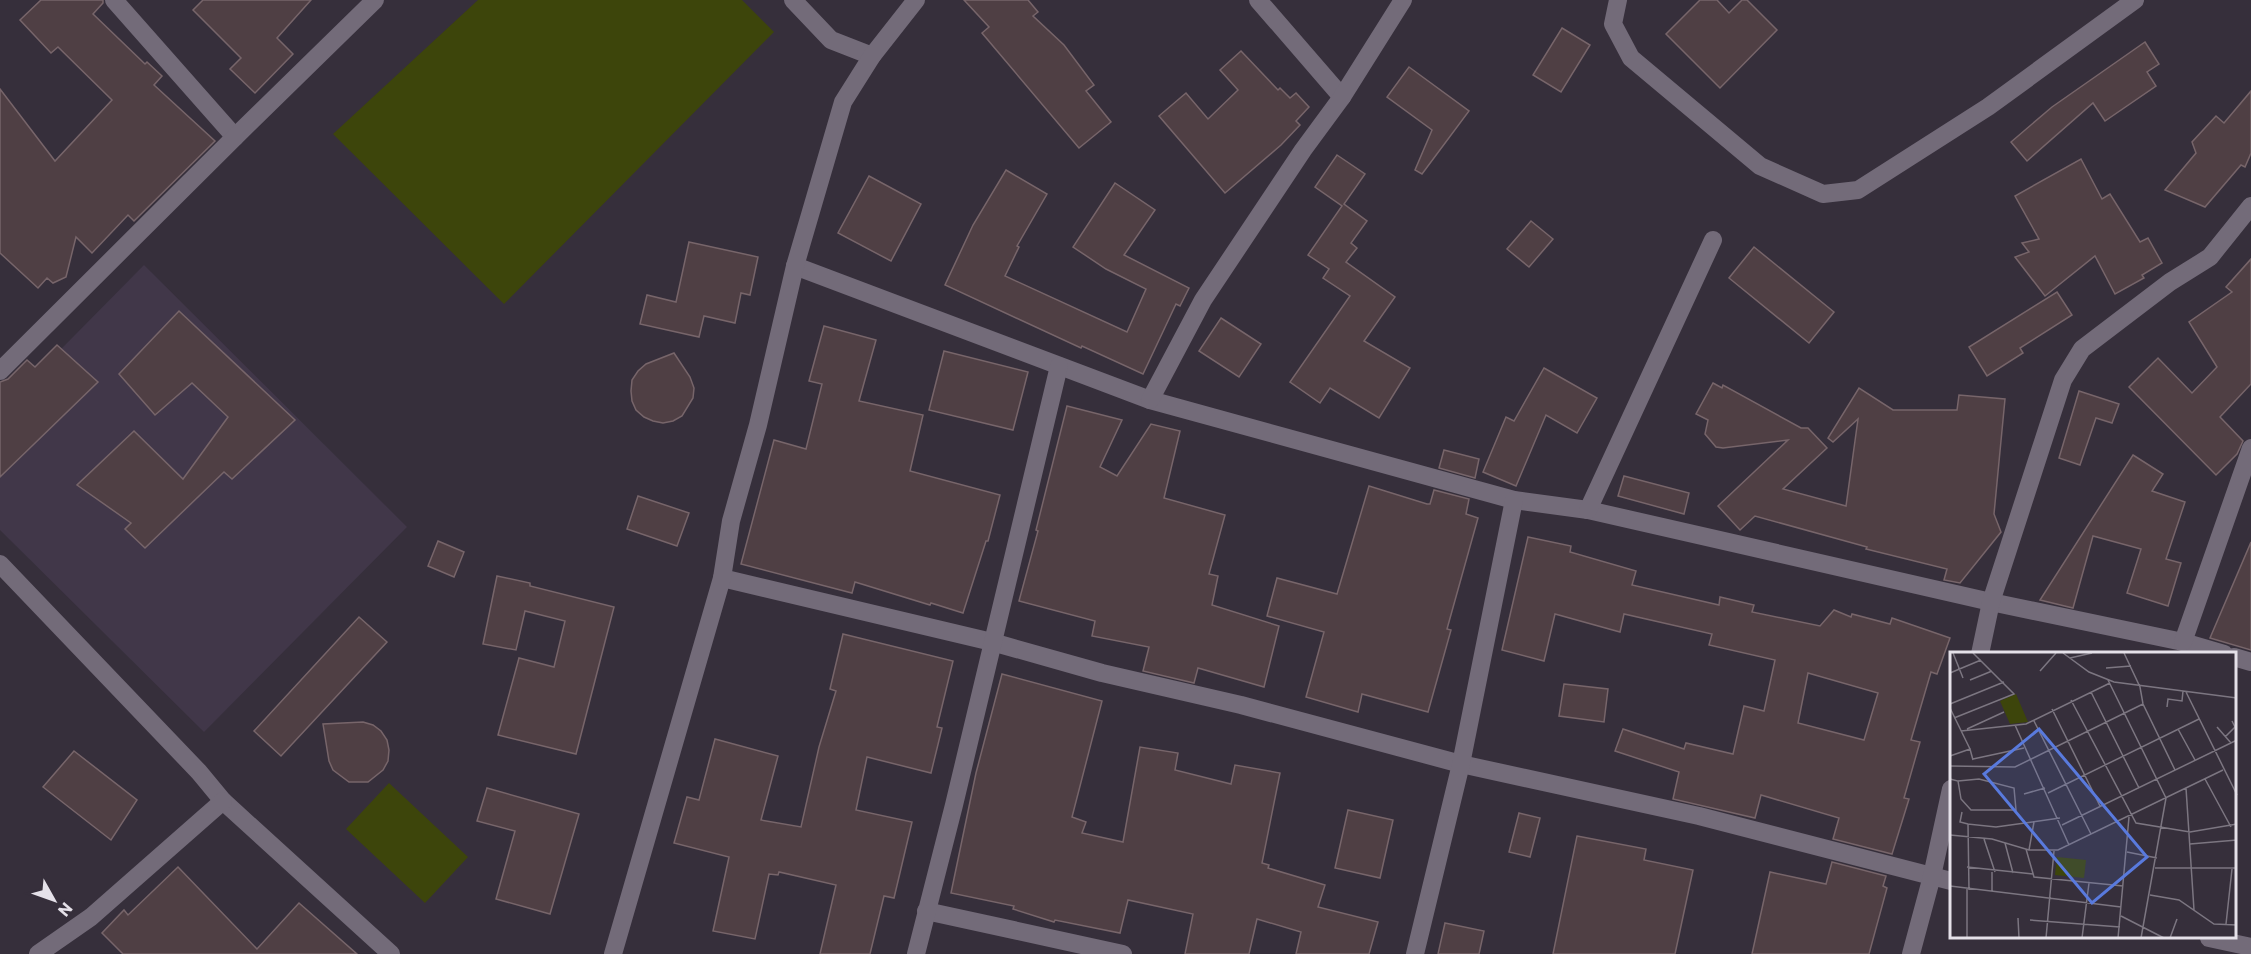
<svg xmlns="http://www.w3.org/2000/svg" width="2251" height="954" font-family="Commissioner,sans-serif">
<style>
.built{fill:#413749}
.green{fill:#3d450b}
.building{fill:#4f3f44;stroke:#77656a;stroke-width:1.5;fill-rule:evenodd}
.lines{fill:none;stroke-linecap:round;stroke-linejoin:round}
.minor{stroke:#736b79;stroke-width:18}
.inset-road{fill:none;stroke:#7c7681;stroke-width:1.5}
.view{fill:#597add;fill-opacity:0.15;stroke:#597add;stroke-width:3}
.inset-edge{fill:none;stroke:#e5e1e9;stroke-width:3}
</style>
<rect width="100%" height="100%" fill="#362f3b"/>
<polygon class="built" points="144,265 407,527 204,732 0,530 0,411"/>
<g class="green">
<polygon points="478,0 742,0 774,32 504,304 333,134"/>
<polygon points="389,783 468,857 425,903 346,829"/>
</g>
<g class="building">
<polygon points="41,0 103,0 103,3 93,14 145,64 147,62 162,76 154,85 215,141 134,221 128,215 92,253 76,237 66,277 53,283 47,278 38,288 0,253 0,89 55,161 112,100 58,47 51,53 20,20"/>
<polygon points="203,0 311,0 277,38 293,54 255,93 230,69 241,58 193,10"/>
<polygon points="964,0 1028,0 1038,12 1033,16 1064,45 1094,85 1086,91 1111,122 1079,148 982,33 989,27"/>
<polygon points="1700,0 1717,0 1729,13 1742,0 1747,0 1777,30 1720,88 1666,34"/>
<polygon points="1562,28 1590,45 1561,92 1533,75"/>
<polygon points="2145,42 2159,64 2147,72 2156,86 2105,121 2093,103 2027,161 2011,142 2052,107"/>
<polygon points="1241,51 1278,90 1280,88 1290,98 1296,93 1309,107 1296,121 1300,125 1281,145 1225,193 1159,116 1186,93 1208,119 1238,90 1220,70"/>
<polygon points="1409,67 1469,111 1422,174 1415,170 1432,130 1387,97"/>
<polygon points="2251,91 2251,153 2245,167 2241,165 2205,207 2165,190 2196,153 2192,142 2216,116 2224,123"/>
<polygon points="1337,155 1365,174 1344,204 1367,221 1351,243 1357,248 1346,262 1395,297 1364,341 1410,368 1379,418 1330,388 1320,403 1290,382 1350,296 1323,278 1329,269 1308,255 1342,206 1315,187"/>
<polygon points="2081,159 2102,199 2110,194 2140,242 2148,238 2162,263 2142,275 2144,278 2115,294 2095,256 2045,296 2015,257 2029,252 2022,243 2039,239 2015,196"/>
<polygon points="1006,170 1047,194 1017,246 1019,247 1005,276 1127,332 1146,289 1106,269 1073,247 1115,183 1155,210 1124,255 1189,288 1180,306 1176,304 1143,374 1082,346 1081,348 945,285 973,225"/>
<polygon points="869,176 921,204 891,261 838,233"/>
<polygon points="1531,221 1553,239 1529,267 1507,249"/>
<polygon points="689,242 758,257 750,295 741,293 735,323 704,316 699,337 640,324 647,295 676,302"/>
<polygon points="1754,247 1834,312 1809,343 1729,278"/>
<polygon points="2251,259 2251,384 2220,417 2243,441 2237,454 2216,475 2129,387 2158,358 2192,393 2217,367 2189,322 2232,292 2226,287"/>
<polygon points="2057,292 2072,315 2020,348 2023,353 1987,376 1969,347"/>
<polygon points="179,311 295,420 232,479 224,472 145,548 125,529 131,523 77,485 134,431 183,479 228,417 192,383 155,415 119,374"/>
<polygon points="1221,318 1261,344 1239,377 1199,351"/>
<polygon points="824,326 876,340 859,401 923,415 910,471 1000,495 988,541 986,541 963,613 931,603 930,605 855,582 852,593 741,564 774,440 806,449 822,384 809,381"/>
<polygon points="57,345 98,382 0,477 0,382 8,379 27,360 35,367"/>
<polygon points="944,351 1028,372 1013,430 929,410"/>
<polygon points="674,353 690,377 694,388 693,398 682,416 673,421 663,423 653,421 644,417 636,410 632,401 631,391 632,380 638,371 646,364"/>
<polygon points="1544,368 1597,398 1577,433 1546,415 1516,486 1483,472 1506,417 1514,421"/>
<polygon points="1713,383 1722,388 1723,385 1801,428 1808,428 1827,448 1783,489 1846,506 1858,419 1833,442 1828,438 1859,388 1893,410 1957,410 1959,395 2005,399 1994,514 2001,532 1960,583 1944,580 1947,569 1866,549 1867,547 1755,516 1740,530 1718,506 1788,440 1723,448 1716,447 1705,434 1708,420 1696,414"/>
<polygon points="2079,391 2119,404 2112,423 2096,418 2080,465 2059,458"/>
<polygon points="1067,406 1122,420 1100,467 1117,476 1151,424 1180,431 1164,498 1225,515 1209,574 1218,576 1212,605 1279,626 1264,687 1198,668 1194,683 1143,671 1149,647 1092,636 1095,621 1019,601 1038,531 1036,530"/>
<polygon points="1444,450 1479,459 1475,478 1439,468"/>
<polygon points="2133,455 2163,474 2152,491 2185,502 2166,559 2181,563 2168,606 2127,593 2141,549 2093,536 2073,608 2040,600"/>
<polygon points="1624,476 1689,493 1684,514 1618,496"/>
<polygon points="1369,486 1427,504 1430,504 1434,490 1469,499 1466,514 1478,518 1447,629 1451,630 1428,712 1362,694 1358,712 1306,697 1324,632 1267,616 1277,578 1337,594"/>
<polygon points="638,496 689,513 677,546 627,529"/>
<path d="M1528 537 1571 546 1570 552 1636 571 1632 585 1719 605 1720 597 1754 605 1752 612 1820 626 1834 610 1851 617 1852 614 1890 624 1892 618 1950 638 1937 674 1931 672 1911 740 1920 742 1904 798 1909 799 1892 854 1833 839 1839 818 1761 795 1755 818 1673 799 1679 772 1615 751 1623 729 1684 749 1686 743 1733 754 1744 706 1764 711 1775 660 1709 645 1712 634 1624 614 1620 632 1555 614 1544 661 1502 650ZM1808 673 1878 693 1864 740 1798 723Z"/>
<polygon points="438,541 464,552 454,577 428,566"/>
<polygon points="2251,542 2251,650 2210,638"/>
<polygon points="497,576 530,583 530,586 614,607 576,754 498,735 519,658 554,667 565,621 525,611 516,650 483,644"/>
<polygon points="359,617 387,642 281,756 254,731"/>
<polygon points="843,634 953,661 937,727 942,728 931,773 867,757 856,810 912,822 894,898 884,896 870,954 820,954 836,885 779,872 778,875 769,874 755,939 713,931 729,857 674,843 687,797 699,800 715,739 778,756 761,820 801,827 819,747 836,691 830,689"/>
<polygon points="1002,674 1102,701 1072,817 1086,822 1082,833 1123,842 1140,747 1178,753 1175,770 1231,784 1235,765 1280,773 1262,863 1269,865 1268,868 1325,885 1318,907 1378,922 1369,954 1296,954 1301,932 1257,919 1249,954 1185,954 1193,914 1128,900 1120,933 1055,920 1054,922 1013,909 1014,906 951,893 976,773"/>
<polygon points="1564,684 1608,689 1604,722 1559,716"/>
<polygon points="363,722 373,725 381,731 387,740 389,750 388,761 383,770 368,782 349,782 333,770 329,761 323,724"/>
<polygon points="74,751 137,800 111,840 43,787"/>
<polygon points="487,788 579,814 550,914 496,899 515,831 477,821"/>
<polygon points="1348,810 1393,820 1380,878 1335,868"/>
<polygon points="1519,813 1540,818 1530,857 1509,852"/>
<polygon points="1577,836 1646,849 1644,860 1693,870 1675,954 1553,954"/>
<polygon points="1832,862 1886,876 1883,886 1887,888 1869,954 1752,954 1770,872 1826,884"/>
<polygon points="178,867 257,949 299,903 357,954 123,954 102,933 124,910 128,915"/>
<polygon points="1445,923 1484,931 1479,954 1438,954"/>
</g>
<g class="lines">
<g class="minor">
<polyline points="114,0 235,137"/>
<polyline points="793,0 831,40 872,56"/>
<polyline points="1258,0 1342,97"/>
<polyline points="1618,0 1613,24 1631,58 1760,166 1823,194 1858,190 1988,107 2135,0"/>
<polyline points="795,266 1150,400 1514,500 1588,510 1991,602 2183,642 2224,654"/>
<polyline points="0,371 235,137 375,0"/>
<polyline points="1150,400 1203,300 1303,150 1342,97 1403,0"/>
<polyline points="1588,510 1713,240"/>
<polyline points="0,564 199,772 223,801 391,954"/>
<polyline points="722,578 992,642 1102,673 1241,705 1461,764 1699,816 1951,881"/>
<polyline points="2183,642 2251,448"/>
<polyline points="1980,654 1991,602 2063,380 2082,349 2170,282 2210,257 2251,206"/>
<polyline points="2234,657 2251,662"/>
<polyline points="926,911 1123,954"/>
<polyline points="2209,938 2251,947"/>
<polyline points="38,954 91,917 223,801"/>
<polyline points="613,954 722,578 731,521 758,425 795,266 843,102 872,56 916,0"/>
<polyline points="916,954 954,805 1059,366"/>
<polyline points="1415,954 1461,764 1514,500"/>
<polyline points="1911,954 1932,876 1951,789"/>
</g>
</g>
<g transform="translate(1950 652)">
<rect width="286" height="286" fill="#362f3b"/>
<path d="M66 42 78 70 60 72 50 49ZM107 205 136 208 134 226 105 223Z" fill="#3d450b"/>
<path class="inset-road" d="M3 1 13 26M113 1 139 20 164 30 287 46M174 1 190 35 193 52 225 118M120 6 142 1M156 16 181 14M90 19 106 1M0 21 31 8M20 28 42 19M158 28 216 146 191 286M141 40 189 136M236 40 287 143M121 48 186 171 240 180 287 172M0 52 54 30M217 55 218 47 232 49 233 39M0 56 20 97M102 57 150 154M4 66 64 42 23 1M84 69 141 182M65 73 119 193M267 75 281 91M17 77 54 60M228 77 245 108M11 79 76 72 160 31M275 85 285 75 282 69M0 104 20 97 23 108M23 107 74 96M0 114 65 115 193 52M0 127 8 129 11 147 21 158H66L64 136 29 127 8 129M255 127 281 175M236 136 244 258M98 141 249 67M74 142 95 136M12 160 10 170 18 172M112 173 287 88M0 183 42 187 79 198H108L273 118M34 187 45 220M55 191 63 221M240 192 287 188M76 197 84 225 173 234M79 198 84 170M177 200 207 206M17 215 83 222M205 216H287M42 220V240M0 234 171 255M17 237V286M19 238 18 172 46 175 110 166M200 243 229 248 264 272 287 273M171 264 214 286M68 266 69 286M80 268 170 275M276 272 282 217M47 286H69M96 286 104 199M132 286 139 231M168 286 179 165M220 286 227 267"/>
<path class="view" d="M89 77 197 205 142 251 34 122Z"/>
<rect width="286" height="286" class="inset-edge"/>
</g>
<g transform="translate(54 900) rotate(130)" stroke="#362f3b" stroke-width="4.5" paint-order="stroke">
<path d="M0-4.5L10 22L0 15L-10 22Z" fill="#e5e1e9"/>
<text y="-9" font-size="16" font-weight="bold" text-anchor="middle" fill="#e5e1e9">N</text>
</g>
</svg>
